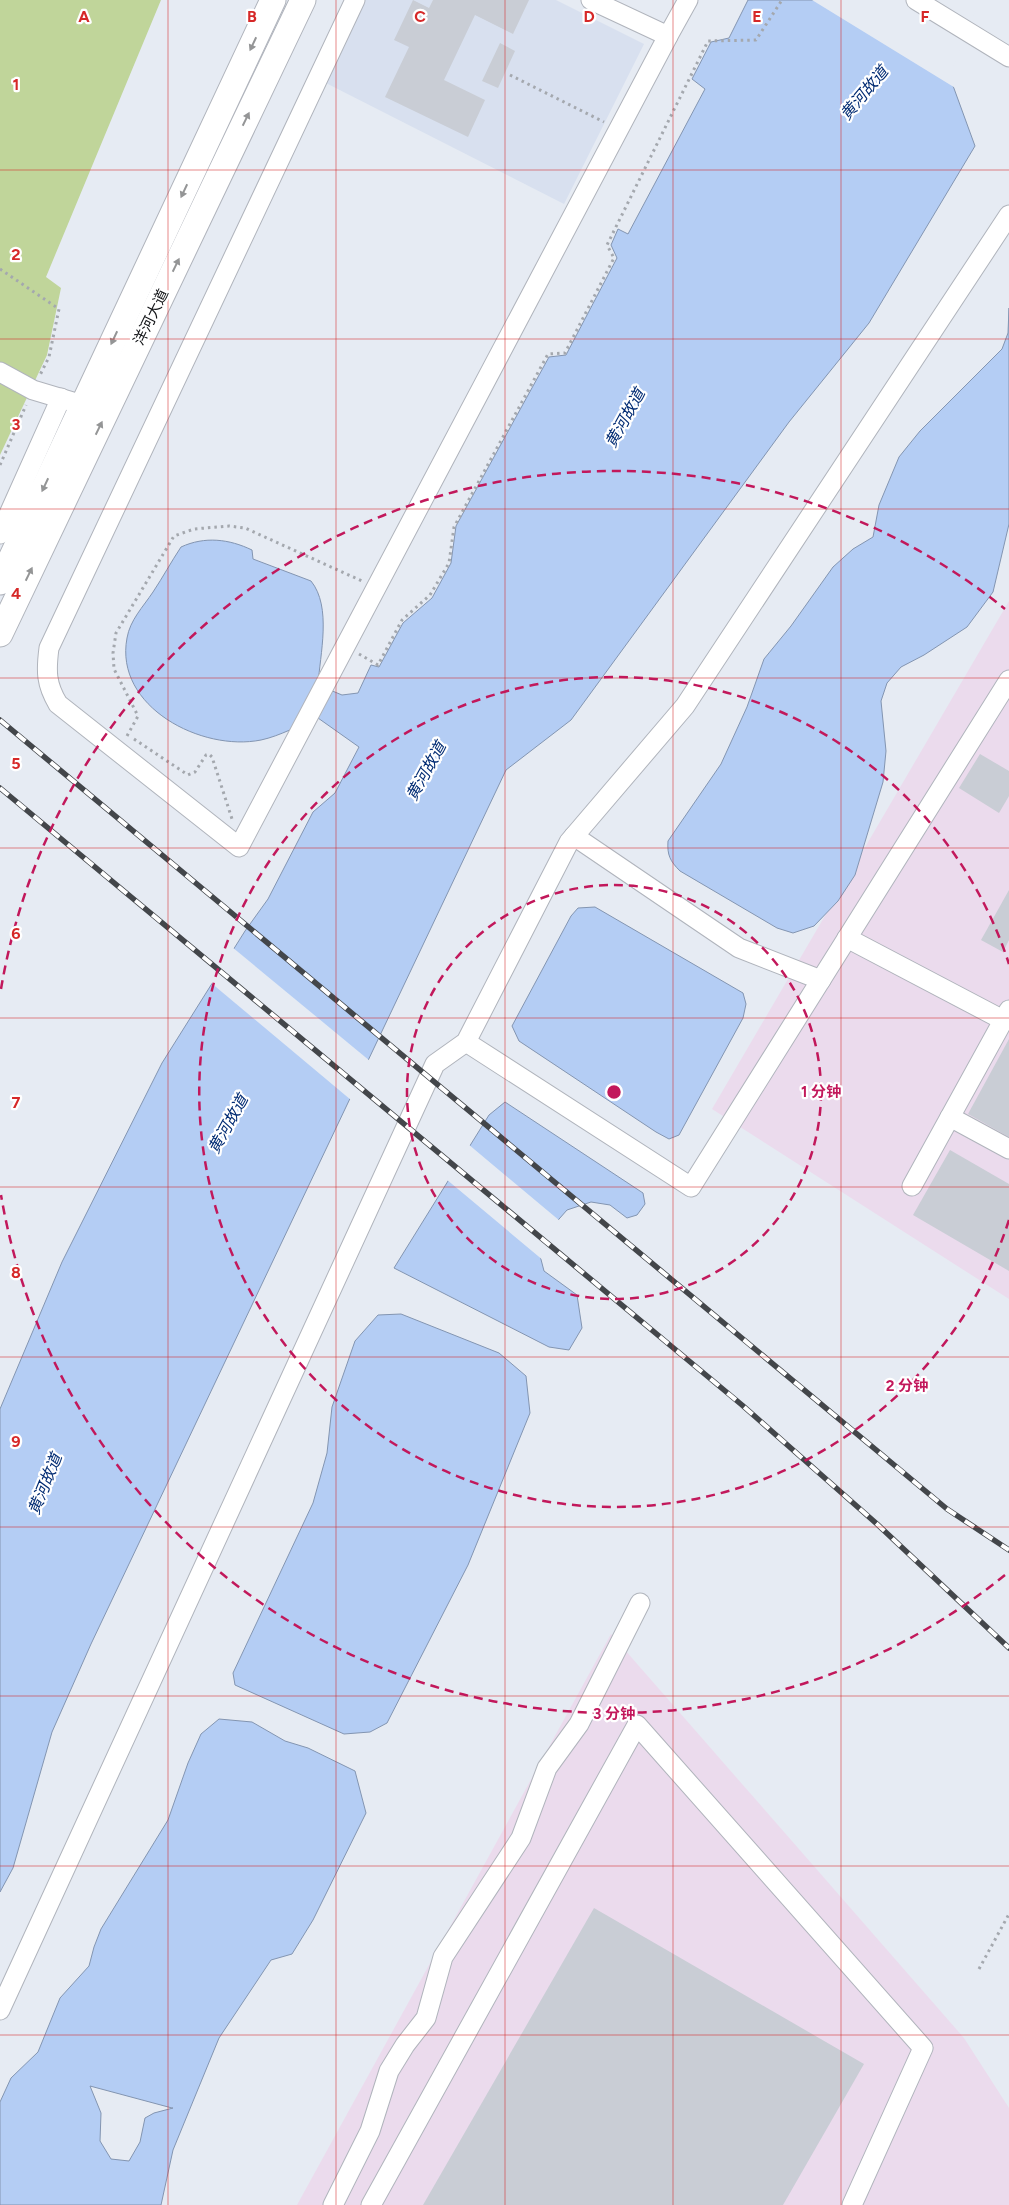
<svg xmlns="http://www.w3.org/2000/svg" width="1009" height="2205" font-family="Figtree,'Noto Sans SC',sans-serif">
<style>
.built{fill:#d8e0ef}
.industrial{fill:#ebdbed}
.green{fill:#c0d59a}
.water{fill:#b4cdf4;stroke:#8395b1;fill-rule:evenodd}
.pier{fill:#e6ebf3}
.building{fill:#c9cdd5}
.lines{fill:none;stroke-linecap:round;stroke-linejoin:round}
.minor-casing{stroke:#b0b4bc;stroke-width:21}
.major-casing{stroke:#b0b4bc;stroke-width:27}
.path{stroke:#a4a8ae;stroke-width:3;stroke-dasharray:2.5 4;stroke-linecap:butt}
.minor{stroke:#fff;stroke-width:19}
.major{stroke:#fff;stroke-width:25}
.rail-casing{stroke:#43464a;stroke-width:5.5}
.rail{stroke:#fff;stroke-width:4;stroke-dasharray:11;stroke-linecap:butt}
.oneway{fill:#949596}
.grid{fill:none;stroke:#d62828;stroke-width:1;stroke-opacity:0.55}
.ring{fill:none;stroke:#c2185b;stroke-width:2.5;stroke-dasharray:9 6}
.labels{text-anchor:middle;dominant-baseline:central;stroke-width:4.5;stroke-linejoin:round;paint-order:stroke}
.street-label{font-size:15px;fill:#111316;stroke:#fff}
.water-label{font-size:16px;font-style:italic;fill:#002b73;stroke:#fff}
.grid-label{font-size:16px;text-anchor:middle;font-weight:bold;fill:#d62828;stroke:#fff;stroke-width:4.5;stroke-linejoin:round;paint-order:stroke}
.centre{fill:#c2185b;stroke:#fff;stroke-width:2.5}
.ring-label{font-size:15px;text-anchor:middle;font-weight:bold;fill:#c2185b;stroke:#fff;stroke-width:4.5;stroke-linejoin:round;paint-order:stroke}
</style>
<rect width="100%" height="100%" fill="#e6ebf3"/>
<polygon class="built" points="360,0 556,0 644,44 564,204 320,80"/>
<g class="industrial">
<polygon points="1009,601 1009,1299 712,1109"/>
<polygon points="611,1634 964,2038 1009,2108 1009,2205 297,2205"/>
</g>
<polygon class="green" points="0,0 161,0 46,277 61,288 47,355 0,455"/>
<g class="water">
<path d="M748 0H991L976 3 948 72 975 146 869 323 789 422 571 720 506 770 91 1644 52 1732 13 1868 0 1892V1409L62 1262 162 1063 245 931 268 899 313 812 335 793 359 747 318 718C299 725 280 736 261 740 202 752 114 707 127 638 130 620 143 607 153 592 163 577 171 562 181 547 205 536 229 539 252 550L253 559 311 581C332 607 320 654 318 685L342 695 358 693 371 665 379 667 403 623 432 598 451 563 456 526 549 357 566 355 617 258 611 245 618 229 628 234 705 89 692 79 711 42 729 38Z"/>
<path d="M1009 308V524L993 592 967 627 924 655 901 667 887 683 881 701 886 751 883 782 855 875 838 901 814 926 793 933 777 928 680 871C670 861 667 855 668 841L721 764 747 707 764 659 791 626 833 567 853 549 873 537 879 505 899 457 920 431 1002 349 1008 333Z"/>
<polygon points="595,907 743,993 746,1004 743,1018 679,1135 669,1139 656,1132 519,1041 512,1026 571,916 578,908"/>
<polygon points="505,1102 643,1193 645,1204 637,1215 627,1218 610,1205 591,1202 567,1210 537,1244 544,1271 577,1295 582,1328 569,1350 549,1347 394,1268 489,1115"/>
<polygon points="401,1314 499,1353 526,1376 530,1413 468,1565 387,1723 370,1732 344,1734 235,1685 233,1673 313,1503 327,1453 332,1407 355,1341 378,1315"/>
<path d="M219 1719 252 1722 285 1741 308 1748 355 1771 366 1813 313 1920 292 1954 271 1960 219 2038 173 2150 161 2205H0V2102L11 2078 38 2052 60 1998 89 1966 94 1947 101 1929 168 1820 188 1763 201 1734ZM90 2086 172 2108H173L154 2113 145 2118 140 2142 129 2161 111 2159 100 2141 101 2113Z"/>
</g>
<g class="pier">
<polygon points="812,0 993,0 994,1 978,5 951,72 957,89"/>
<polygon points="232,947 370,1061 351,1100 210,982"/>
<polygon points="468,1144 560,1221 539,1245 544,1261 446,1179"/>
</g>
<g class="building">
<polygon points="413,0 429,8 433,0 529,0 513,34 475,15 444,80 485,100 468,137 385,97 409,47 394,40"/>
<polygon points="500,43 515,51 498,88 482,81"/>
<polygon points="980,754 1009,771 1009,796 999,813 959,788"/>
<polygon points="1009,890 1009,940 1003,952 981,940"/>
<polygon points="1009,1039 1009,1137 968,1114"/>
<polygon points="950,1150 1009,1184 1009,1271 913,1215"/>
<polygon points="594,1908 864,2064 783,2205 423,2205"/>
</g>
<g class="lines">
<g class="minor-casing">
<g id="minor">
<path d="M355 0 49 648C46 671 46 684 58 704L239 847 668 36"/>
<polyline points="591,0 668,36 688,0"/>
<polyline points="916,0 1009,57"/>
<polyline points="0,372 33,390 73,402"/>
<polyline points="0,534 61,398"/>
<polyline points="574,836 739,948 821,980"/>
<polyline points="847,938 1003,1020"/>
<polyline points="466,1042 691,1187 1009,680"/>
<polyline points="950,1117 1009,1149"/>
<polyline points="912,1186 1009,1010"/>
<polyline points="0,2010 435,1064 466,1042 569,842 685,706 1009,215"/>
<polyline points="333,2205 370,2131 389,2071 405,2045 426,2018 443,1957 521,1838 547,1768 579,1724 640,1603"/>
<polyline points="371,2205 637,1725 923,2048 852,2205"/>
</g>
</g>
<g class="major-casing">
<g id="major">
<polyline points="0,582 273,0"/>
<polyline points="0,634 303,0"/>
</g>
</g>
<g class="path">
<polyline points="510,75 604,122"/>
<polyline points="0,269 59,309 49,357 40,375"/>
<polyline points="0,465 26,405"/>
<polyline points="359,654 378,665 402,620 430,595 449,563 454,527 548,354 565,353 614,258 607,245 708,41 756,40 782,0"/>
<polyline points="127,736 138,716 114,669 113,653 116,633 174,536 194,529 229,526 245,528 362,581"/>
<polyline points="134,739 188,775 195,772 206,755 209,754 212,757 232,819"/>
<polyline points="979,1969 1009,1914"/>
</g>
<use href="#minor" class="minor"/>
<use href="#major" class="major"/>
<g class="rail-casing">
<g id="rail">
<polyline points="0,720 947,1509 1009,1550"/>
<polyline points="0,788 742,1405 877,1524 1009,1648"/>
</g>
</g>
<use href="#rail" class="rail"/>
</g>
<defs><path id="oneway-solid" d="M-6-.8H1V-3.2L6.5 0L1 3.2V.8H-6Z" transform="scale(1.25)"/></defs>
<g class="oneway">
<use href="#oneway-solid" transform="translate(253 44) rotate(115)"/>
<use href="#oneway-solid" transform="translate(246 119) rotate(-64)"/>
<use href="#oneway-solid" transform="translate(184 191) rotate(115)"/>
<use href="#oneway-solid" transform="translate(176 265) rotate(-64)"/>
<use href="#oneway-solid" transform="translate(114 338) rotate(115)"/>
<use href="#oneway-solid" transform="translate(99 428) rotate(-64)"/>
<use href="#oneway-solid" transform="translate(45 485) rotate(115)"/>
<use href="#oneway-solid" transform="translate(29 574) rotate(-64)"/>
</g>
<path class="grid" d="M168 0V2205M336 0V2205M505 0V2205M673 0V2205M841 0V2205M0 170H1009M0 339H1009M0 509H1009M0 678H1009M0 848H1009M0 1018H1009M0 1187H1009M0 1357H1009M0 1527H1009M0 1696H1009M0 1866H1009M0 2035H1009"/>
<g class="ring">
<circle cx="614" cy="1092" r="207"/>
<path d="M1009 1220A415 415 0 1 1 1009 964"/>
<path d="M1005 1575A622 622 0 0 1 1 1195M1 989A622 622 0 0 1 1005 609"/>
</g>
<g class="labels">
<g class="street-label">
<text transform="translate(151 317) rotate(-64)">洋河大道</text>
</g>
<g class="water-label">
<text transform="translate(864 93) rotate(-50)">黄河故道</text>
<text transform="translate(625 418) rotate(-61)">黄河故道</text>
<text transform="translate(426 771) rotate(-61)">黄河故道</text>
<text transform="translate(228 1124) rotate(-61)">黄河故道</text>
<text transform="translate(45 1484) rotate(-68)">黄河故道</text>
</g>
</g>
<g class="grid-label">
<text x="84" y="22">A</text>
<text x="252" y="22">B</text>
<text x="420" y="22">C</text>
<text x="589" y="22">D</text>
<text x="757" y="22">E</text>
<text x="925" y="22">F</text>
<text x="16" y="90">1</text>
<text x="16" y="260">2</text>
<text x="16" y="430">3</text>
<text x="16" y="599">4</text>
<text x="16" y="769">5</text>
<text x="16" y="939">6</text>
<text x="16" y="1108">7</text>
<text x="16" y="1278">8</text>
<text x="16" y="1447">9</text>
</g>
<circle cx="614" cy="1092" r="8" class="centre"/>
<g class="ring-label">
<text x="821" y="1097">1 分钟</text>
<text x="907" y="1391">2 分钟</text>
<text x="614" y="1719">3 分钟</text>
</g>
</svg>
